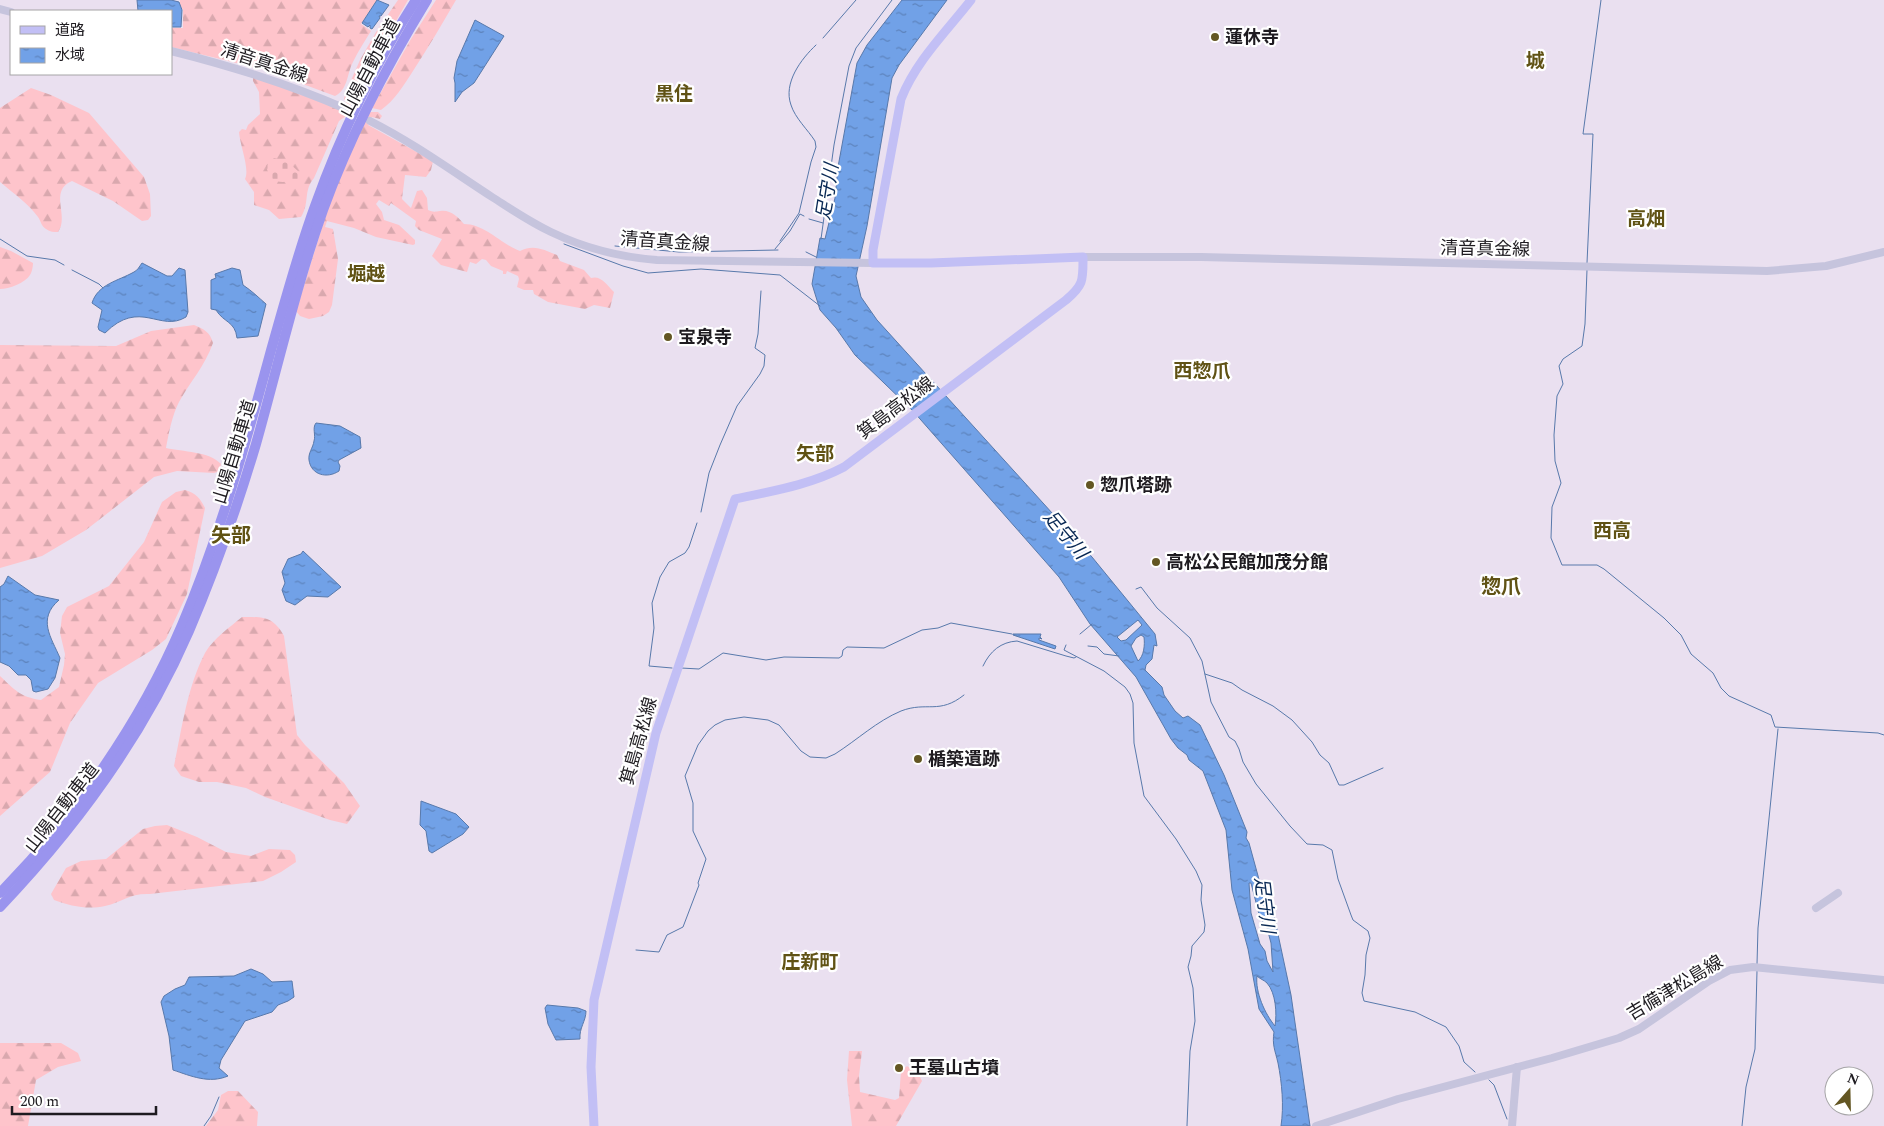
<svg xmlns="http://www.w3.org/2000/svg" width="1884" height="1126" font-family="Spectral,'Noto Sans JP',serif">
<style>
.forest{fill:url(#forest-firs)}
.cemetery{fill:url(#cemetery-stones)}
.water{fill:url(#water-ripples);stroke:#5879ab;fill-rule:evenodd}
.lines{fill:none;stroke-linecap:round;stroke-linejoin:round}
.stream{stroke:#5879ab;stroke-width:1}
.secondary{stroke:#c6c4dd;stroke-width:8}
.primary{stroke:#c2bff5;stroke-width:9}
.highway{stroke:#9a94ee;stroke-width:10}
.poi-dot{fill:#635623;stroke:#fff;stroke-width:2}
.labels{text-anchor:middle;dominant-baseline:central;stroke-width:4.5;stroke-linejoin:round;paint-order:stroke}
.poi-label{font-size:18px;font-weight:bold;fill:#1e1b20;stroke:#fff;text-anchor:start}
.street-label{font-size:18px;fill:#1e1b20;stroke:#fff}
.neighbourhood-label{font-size:19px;font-weight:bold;fill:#605214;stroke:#fff}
.water-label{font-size:19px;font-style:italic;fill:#082854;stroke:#fff}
.quarter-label{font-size:20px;font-weight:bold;fill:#605214;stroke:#fff}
</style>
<defs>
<pattern id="forest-firs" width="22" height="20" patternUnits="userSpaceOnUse" patternTransform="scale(1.25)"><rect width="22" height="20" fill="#fec4cb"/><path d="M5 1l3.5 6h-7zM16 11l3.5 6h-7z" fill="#d9a8ae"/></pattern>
<pattern id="cemetery-stones" width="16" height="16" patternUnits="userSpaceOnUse" patternTransform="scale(1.25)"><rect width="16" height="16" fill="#fec4cb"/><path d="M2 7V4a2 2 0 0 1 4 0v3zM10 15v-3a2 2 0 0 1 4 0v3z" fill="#d9a8ae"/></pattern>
<pattern id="water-ripples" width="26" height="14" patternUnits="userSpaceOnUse" patternTransform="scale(1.25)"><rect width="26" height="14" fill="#71a1e7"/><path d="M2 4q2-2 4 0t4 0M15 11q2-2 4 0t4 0" fill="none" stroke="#5c82bb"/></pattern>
</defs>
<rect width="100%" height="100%" fill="#eae0f0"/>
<g class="forest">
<path d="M180 0H377L361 24 371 31C365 41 358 51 353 62 347 73 348 90 335 96L265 70 171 47V28H183V10L180 5Z"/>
<path d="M398 0H408L361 82 346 116 339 121 314 178C303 191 310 203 301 217L279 219 269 210 254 205V192L245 179C250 169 240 146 239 132L242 129 246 130 248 125 260 114 259 92 253 81V76L344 111 347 104 344 99 345 94 360 60 376 32Z"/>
<path d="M436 0H456C442 24 428 48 413 71 404 85 395 100 381 110L372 108 411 39Z"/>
<path d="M31 88 51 95 89 113 144 177 150 194 151 216 148 220 142 221 113 201 72 181C48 191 70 216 58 232 54 232 50 232 46 229 41 226 41 221 38 217 28 203 13 193 0 182V108Z"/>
<path d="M371 112H378L382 116 380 119 372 117 368 125 433 161 431 170 426 177 405 175 402 199 411 208 417 191 422 190 427 198 428 210C433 212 434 212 440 211 450 209 458 217 464 224 485 224 501 244 520 251 534 244 544 250 557 255L560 261 584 270 591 278C601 275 607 285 614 292L610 308 594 305 585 309 548 302 534 294 533 290H524L517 287 519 279 518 276 507 271 506 274H503V271L491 266 486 260 482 259 476 264 470 262 467 272 441 265 432 256 442 239 419 230 415 226 416 221 391 203 389 206 379 200 376 204 382 212 384 220 399 225 415 240V244L413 245 376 237 354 228 327 221 325 227 333 229 338 259 332 305 329 312 323 316 309 319 300 316 296 311 328 208 366 115Z"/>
<path d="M0 247 11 251 33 263C33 266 32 272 30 275 25 283 9 289 0 289Z"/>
<path d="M194 325C204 329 210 332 213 343 205 366 190 382 179 402 172 416 169 432 166 448 183 452 209 451 221 464L220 471 214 473 177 471 154 477 86 530 42 556 0 568V345L116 346 151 331Z"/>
<path d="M185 490C196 493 200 498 205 508L187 594 166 639 152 650 98 683 70 723 50 772 0 816V676C15 690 20 697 41 700L59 687 64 665 65 654 60 633 62 616 67 607 109 586 144 542 162 502 176 492Z"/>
<path d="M242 617C263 617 273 616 284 636L297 735 305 745 344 783 360 806 347 824 330 820 265 797 246 788 217 782H199L181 776 174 766C182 728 187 688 205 653 213 639 230 627 242 617Z"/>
<path d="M167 825 197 837 226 852 251 856 269 849 290 850 295 855 296 862 281 872 263 881 150 894C130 893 123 902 105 906 88 910 70 906 54 900L51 894 66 868 81 861 106 859 143 829 155 826Z"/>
<polygon points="0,1043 61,1043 78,1053 81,1061 58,1067 36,1080 28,1126 0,1126"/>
<polygon points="849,1051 862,1051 859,1076 860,1092 895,1100 899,1098 901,1071 907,1066 918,1073 922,1081 896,1126 852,1126 847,1080"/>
<polygon points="228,1091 238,1091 258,1112 257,1126 206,1126 218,1110 221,1095"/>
</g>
<path class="cemetery" d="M274 158C286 160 292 165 301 174L297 180C281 183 271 185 266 166Z"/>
<g class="water">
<polygon points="137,0 171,0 179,2 182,10 181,27 171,27 171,11 138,11"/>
<polygon points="377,0 389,5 381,16 379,16 380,18 372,29 370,28 370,25 368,27 362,23"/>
<path d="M902 0H947L899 65 892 78 867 226 856 276 861 297 877 320 1092 557 1155 634 1157 646 1154 645 1152 659 1146 665 1145 670 1162 687 1164 695 1175 711 1183 718 1188 716 1200 725 1224 775 1247 832 1246 838 1249 843 1263 894 1265 897H1270L1291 995 1310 1126H1281C1284 1106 1282 1083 1278 1063 1275 1050 1272 1045 1274 1032L1259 1009 1248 949 1232 890 1226 830 1203 771 1189 760 1187 755 1178 748 1171 739 1136 677 1090 624 1059 577 913 411 855 355 836 328 820 310 812 284 820 238 825 239 835 198 838 167 857 63 867 45ZM1138 620 1142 625 1126 640 1121 641 1117 637ZM1141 635 1144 637C1145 645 1144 656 1138 661L1131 646 1136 638ZM1249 883H1251L1260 918 1267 928 1271 943 1273 972 1267 961 1265 951 1260 944 1251 913ZM1257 976C1260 979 1264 980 1267 983 1276 993 1277 1014 1275 1026 1265 1014 1255 992 1257 976Z"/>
<polygon points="475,20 504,36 474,83 462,92 455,102 455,83 454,78 457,61"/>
<path d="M142 263 167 276H172L179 268 185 270 188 312 186 317C160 333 140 298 105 333L99 330 98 327 102 310 92 303C98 284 118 281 134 272 138 270 139 267 142 263Z"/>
<path d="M232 268 240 270 243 285C252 291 258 297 266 304L258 336 237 338C235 321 224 323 216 310L211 309V280L216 278 215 274Z"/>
<path d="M316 423 340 426 360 437 361 448 339 460 338 462 340 466 339 471C327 479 311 475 309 460 308 453 313 448 314 441 316 435 312 428 316 423Z"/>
<polygon points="303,551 341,587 328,597 307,596 295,605 286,601 282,590 285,583 282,572 288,559 301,554"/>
<path d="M8 576 35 595 59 600C37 619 51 637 60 658L55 678 48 689 36 692 33 691 31 680 26 675H18L9 666 0 662V587L4 584Z"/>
<polygon points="1013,634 1041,634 1040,637 1042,639 1039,638 1039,640 1056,646 1055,649 1013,635"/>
<polygon points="421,801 456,814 469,827 463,834 432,853 429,851 426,831 420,825"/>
<path d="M251 969 263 974 272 982 292 981 294 997 288 1001 278 1005 272 1012 245 1021 221 1060 219 1068 228 1076C209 1084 191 1076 173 1070L169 1036 161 1002 164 996 175 989 185 985 189 977 234 976Z"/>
<path d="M547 1005 578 1008 586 1011C586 1021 579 1028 580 1039L556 1040 548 1024 545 1008Z"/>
</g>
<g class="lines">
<g class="stream">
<polyline points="823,38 856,0"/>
<polyline points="809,219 823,223"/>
<polyline points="0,239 27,256 55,260 64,265"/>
<polyline points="821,239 834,145 849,66 856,48 892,0"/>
<path d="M780 241 799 213 811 162 816 147 815 141C808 130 795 118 791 105 783 83 801 59 816 45"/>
<polyline points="564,244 623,266 648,273 701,269 780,275 820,306"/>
<polyline points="615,246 679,252 778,250"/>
<polyline points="775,249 790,231 800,214 804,216"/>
<polyline points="806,252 816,257"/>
<polyline points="1587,263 1593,134 1583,134 1601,0"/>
<polyline points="72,270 99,284 103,288"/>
<polyline points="1587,270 1585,324 1582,346 1563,359 1559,366 1563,384 1557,396 1554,435 1555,461 1561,483 1552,507 1551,538 1562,565 1597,565 1604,569 1664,618 1681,635 1691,654 1713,673 1721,688 1729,696 1771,715 1775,727 1878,733 1884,735"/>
<polyline points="701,512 709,473 720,445 737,406 760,374 764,366 765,355 755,348 758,334 761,291"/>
<polyline points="1136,589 1141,587 1157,608 1190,638 1202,661 1211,702 1229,737 1235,741 1239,749 1243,762 1256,784 1290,826 1307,844 1323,845 1332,850 1338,879 1351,915 1353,920 1368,931 1370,938 1366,955 1365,975 1362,993 1364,1001 1415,1012 1446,1027 1459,1046 1464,1062 1475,1072"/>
<polyline points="1080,634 1092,624"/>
<polyline points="1066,645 1064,650 1104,671 1125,687 1130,694 1133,703 1134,743 1144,796 1176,839 1196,871 1202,885 1201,900 1205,925 1204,932 1192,946 1191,956 1188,967 1193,988 1195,1021 1190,1051 1187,1126"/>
<polyline points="1088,646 1097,647 1104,654 1119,656"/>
<path d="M983 666C990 651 1001 642 1017 641L1066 656 1074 658 1076 657"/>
<polyline points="672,668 649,666 654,628 652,603 660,577 669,562 685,553 689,547 697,523"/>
<polyline points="681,668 699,669 723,653 766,660 784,657 839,658 842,656 843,650 847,647 884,648 922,630 938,628 951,623 1012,634"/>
<polyline points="1205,674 1232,683 1242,690 1273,706 1292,720 1312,742 1320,755 1329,763 1339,785 1344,785 1383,768"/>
<path d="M636 950 659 952 667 935 683 927 699 885 698 883 706 859 693 831V803L685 776 698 745 708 731 715 725 725 720 744 717 768 720 779 725 801 751 810 757 826 758 835 754C857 740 877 721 901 711 927 701 939 715 964 695"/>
<polyline points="1757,964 1758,928 1778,729"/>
<polyline points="1489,1080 1494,1085 1507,1119"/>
<polyline points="204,1126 211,1116 219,1097"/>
<polyline points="1742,1126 1746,1087 1755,1049 1757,971"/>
</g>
<g class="secondary">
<polyline points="0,9 11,12"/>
<path d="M171 51C231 66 289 84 346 109"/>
<path d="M370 121C412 142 452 171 492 197 511 209 530 222 551 232 584 248 620 257 657 260L873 263"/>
<polyline points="1083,257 1201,257 1767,271 1826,266 1884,252"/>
<polyline points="1816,908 1838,893"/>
<polyline points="1316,1126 1398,1099 1552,1058 1619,1038 1639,1029 1709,981 1730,970 1753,967 1884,980"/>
<polyline points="1512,1126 1517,1067"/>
</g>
<path class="primary" d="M594 1126 591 1067 594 1000 656 733 735 499C772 491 810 485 844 467L1066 300C1084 285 1083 280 1083 257L931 263H873V250L901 99C916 61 946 32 971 0"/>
<g class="highway">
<path d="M0 893C75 816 140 724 182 625 219 538 245 446 270 354 284 305 297 255 315 206 341 133 374 65 416 0"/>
<path d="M0 907C78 825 144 735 189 631 215 570 237 508 256 444 278 366 296 286 323 210 350 136 386 67 427 0"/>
</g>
</g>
<g class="poi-dot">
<circle cx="1215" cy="37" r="5"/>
<circle cx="668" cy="337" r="5"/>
<circle cx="1090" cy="485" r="5"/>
<circle cx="1156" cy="562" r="5"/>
<circle cx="918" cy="759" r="5"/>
<circle cx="899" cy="1068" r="5"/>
</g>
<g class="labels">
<g class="poi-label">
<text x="1225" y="37">蓮休寺</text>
<text x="678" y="337">宝泉寺</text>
<text x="1100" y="485">惣爪塔跡</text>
<text x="1166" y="562">高松公民館加茂分館</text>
<text x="928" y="759">楯築遺跡</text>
<text x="909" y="1068">王墓山古墳</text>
</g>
<g class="street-label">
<text transform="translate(264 63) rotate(18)">清音真金線</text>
<text transform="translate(370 68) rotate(-62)">山陽自動車道</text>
<text transform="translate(665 242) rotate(4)">清音真金線</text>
<text transform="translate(1485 249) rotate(1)">清音真金線</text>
<text transform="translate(896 408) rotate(-37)">箕島高松線</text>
<text transform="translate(235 452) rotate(-73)">山陽自動車道</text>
<text transform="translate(639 741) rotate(-74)">箕島高松線</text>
<text transform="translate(62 808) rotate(-52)">山陽自動車道</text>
<text transform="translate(1675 988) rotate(-31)">吉備津松島線</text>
</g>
<g class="neighbourhood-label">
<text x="1535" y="61">城</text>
<text x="674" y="94">黒住</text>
<text x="1646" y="219">高畑</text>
<text x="366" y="274">堀越</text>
<text x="1202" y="371">西惣爪</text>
<text x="815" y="454">矢部</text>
<text x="1612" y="531">西高</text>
<text x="810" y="962">庄新町</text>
</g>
<g class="water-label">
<text transform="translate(828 192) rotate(-81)">足守川</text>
<text transform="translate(1065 535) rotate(50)">足守川</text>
<text transform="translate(1264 905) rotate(83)">足守川</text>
</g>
<g class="quarter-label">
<text x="231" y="536">矢部</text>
<text x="1501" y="587">惣爪</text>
</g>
</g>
<rect x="10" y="10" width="162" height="65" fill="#ffffff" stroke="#a5a4a6"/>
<rect x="20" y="26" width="25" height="8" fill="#c2bff5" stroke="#a5a4a6"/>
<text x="55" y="35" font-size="15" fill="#1e1b20">道路</text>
<rect x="20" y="48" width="25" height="15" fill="url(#water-ripples)" stroke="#a5a4a6"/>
<text x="55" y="60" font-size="15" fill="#1e1b20">水域</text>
<g transform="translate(1849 1091) rotate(20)"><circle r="24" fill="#ffffff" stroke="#a5a4a6"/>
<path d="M0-4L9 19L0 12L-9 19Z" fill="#635623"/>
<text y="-8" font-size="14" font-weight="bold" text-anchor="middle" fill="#1e1b20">N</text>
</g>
<path d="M12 1106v8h144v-8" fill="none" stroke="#1e1b20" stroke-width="2.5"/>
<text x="20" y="1106" font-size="15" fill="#1e1b20" stroke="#ffffff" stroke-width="4" paint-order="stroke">200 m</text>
</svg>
